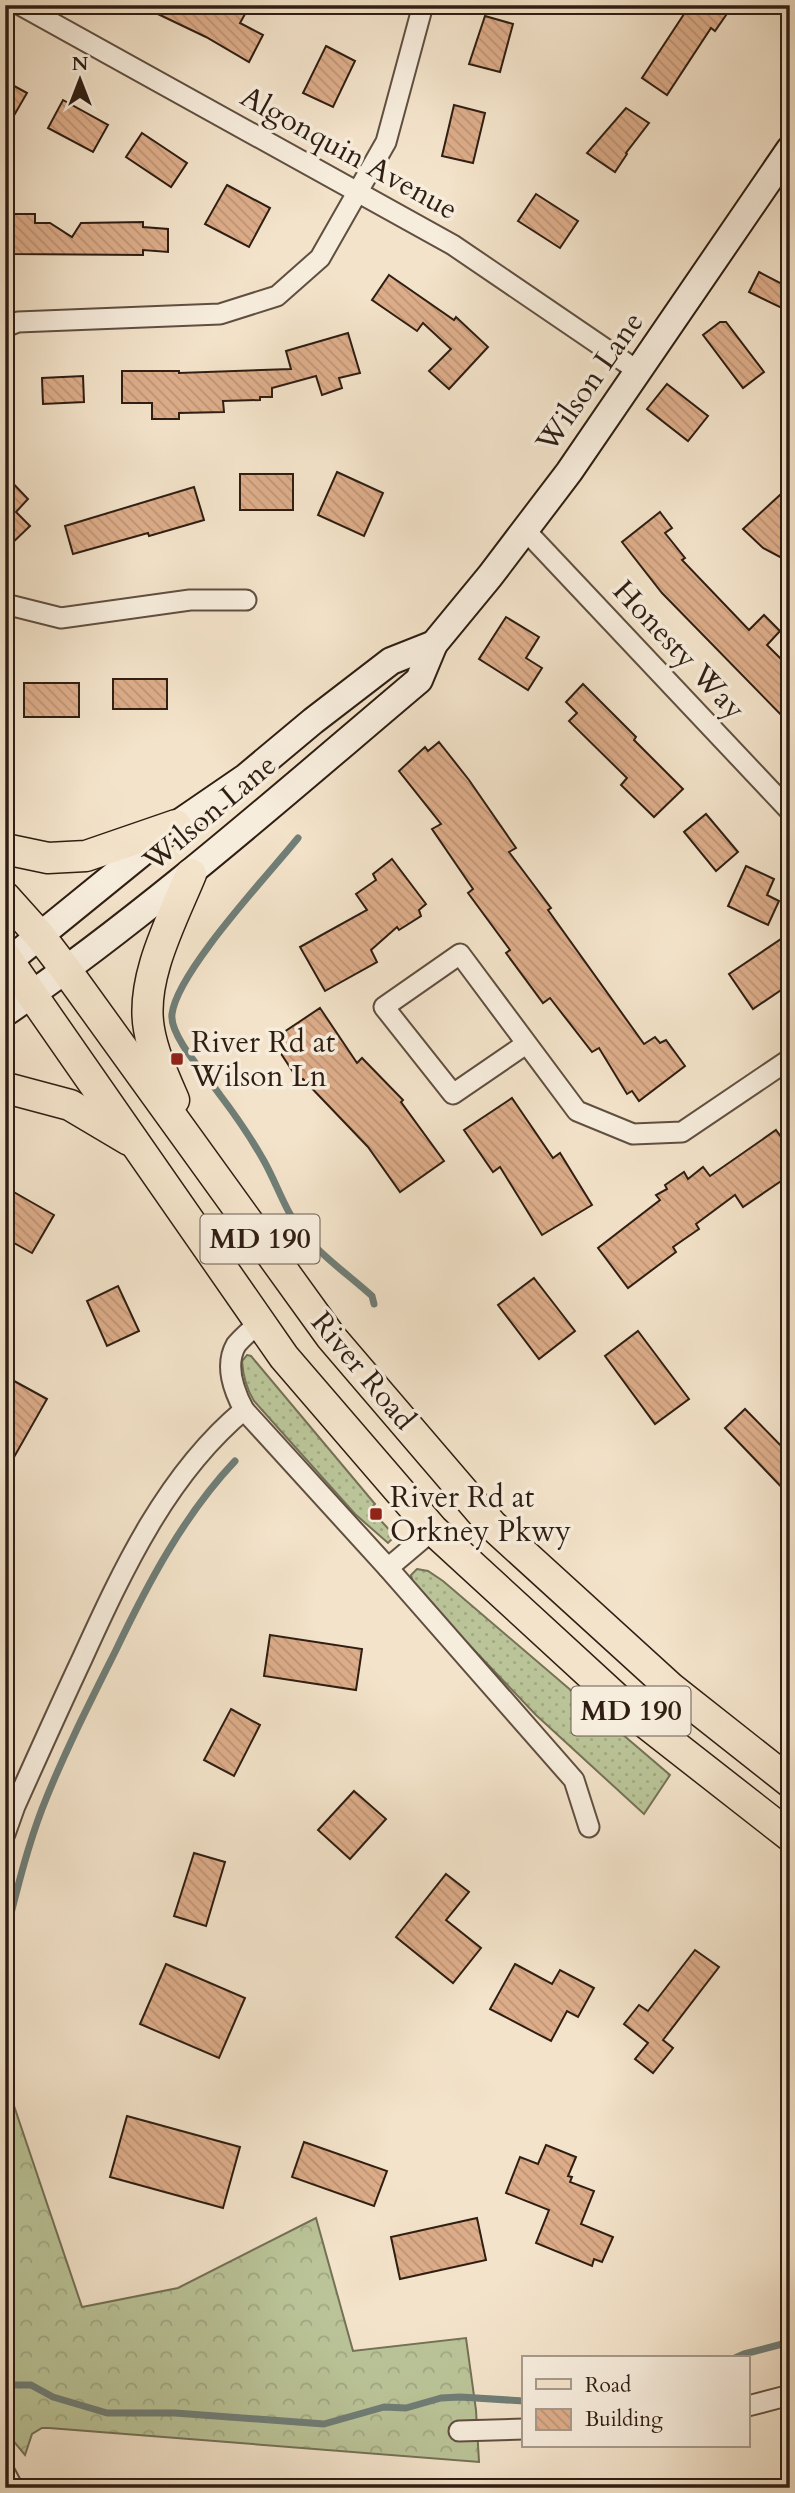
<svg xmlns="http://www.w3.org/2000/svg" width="795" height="2493" font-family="Cardo,serif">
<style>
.grass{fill:url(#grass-dots);stroke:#747156;stroke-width:2}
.forest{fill:url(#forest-crowns);stroke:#747156;stroke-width:2}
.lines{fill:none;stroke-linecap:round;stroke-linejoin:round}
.stream{stroke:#707e77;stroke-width:7}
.building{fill:url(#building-back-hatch);stroke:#2f1e13;stroke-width:2}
.street-casing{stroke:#604f41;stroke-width:23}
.secondary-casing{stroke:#2f1e13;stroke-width:30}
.primary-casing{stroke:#2f1e13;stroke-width:33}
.street{stroke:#f7eddd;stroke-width:19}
.secondary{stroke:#f7eddd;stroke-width:26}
.primary{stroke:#f3e3ca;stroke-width:30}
.poi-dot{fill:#8f2418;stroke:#f7eddd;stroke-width:2.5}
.labels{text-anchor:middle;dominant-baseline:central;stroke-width:7;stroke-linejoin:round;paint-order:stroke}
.shield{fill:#f7eddd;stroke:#6b5c50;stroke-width:2}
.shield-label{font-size:28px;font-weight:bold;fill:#2f1e13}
.street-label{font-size:30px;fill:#2f1e13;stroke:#f7eddd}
.poi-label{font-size:30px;fill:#2f1e13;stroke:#f7eddd;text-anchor:start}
</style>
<defs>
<pattern id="grass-dots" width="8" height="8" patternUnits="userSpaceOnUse" patternTransform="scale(1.75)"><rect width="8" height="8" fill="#bac498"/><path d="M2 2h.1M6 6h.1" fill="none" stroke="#a0a882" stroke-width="1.8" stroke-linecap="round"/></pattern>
<pattern id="forest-crowns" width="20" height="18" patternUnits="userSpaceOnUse" patternTransform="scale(1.75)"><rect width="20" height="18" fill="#bac498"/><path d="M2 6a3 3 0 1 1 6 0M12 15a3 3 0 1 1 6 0" fill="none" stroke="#a0a882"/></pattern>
<pattern id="building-back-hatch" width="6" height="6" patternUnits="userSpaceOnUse" patternTransform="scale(1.75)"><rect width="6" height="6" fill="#ddad8a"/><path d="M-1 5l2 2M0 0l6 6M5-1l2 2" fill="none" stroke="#be9476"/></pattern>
</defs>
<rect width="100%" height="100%" fill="#f3e3ca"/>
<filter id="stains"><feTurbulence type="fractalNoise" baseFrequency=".00286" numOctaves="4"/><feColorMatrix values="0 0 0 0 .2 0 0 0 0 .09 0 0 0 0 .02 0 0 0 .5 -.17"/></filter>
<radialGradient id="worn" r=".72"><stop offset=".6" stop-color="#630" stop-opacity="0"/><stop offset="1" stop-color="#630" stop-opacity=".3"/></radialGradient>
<g class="grass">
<path d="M247 1355 251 1356 375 1504 370 1509 395 1536 388 1543 355 1514 254 1401C246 1388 243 1376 242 1361Z"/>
<polygon points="417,1569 428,1571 443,1581 670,1775 644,1814 536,1715 414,1587 411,1575"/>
</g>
<polygon class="forest" points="12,2100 82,2307 178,2288 316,2218 353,2351 466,2338 476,2410 479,2462 49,2428 42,2428 32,2434 25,2455 5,2431 5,2101"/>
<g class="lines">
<g class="stream">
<path d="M298 838C268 875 177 972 172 1014 169 1036 207 1076 220 1095 236 1116 251 1138 264 1161 278 1186 286 1214 305 1236 324 1258 350 1276 372 1296L374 1304"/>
<path d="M5 1937C16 1894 26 1851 42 1809 63 1755 90 1702 116 1650 148 1583 184 1515 235 1461"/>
<polyline points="735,2358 744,2354 790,2342"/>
<polyline points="5,2385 31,2385 53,2397 107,2413 175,2413 324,2424 384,2407 406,2408 441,2398 460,2397 524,2401"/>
</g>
</g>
<g class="building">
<polygon points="139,5 250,5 240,23 263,35 249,62 206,37"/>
<polygon points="690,5 733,5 715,31 711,28 667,95 642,78"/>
<polygon points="485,16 513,24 500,72 469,64"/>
<polygon points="326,46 355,61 333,107 303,93"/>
<polygon points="5,81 27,93 5,131"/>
<polygon points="63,100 108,125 93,152 48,128"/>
<polygon points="454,105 485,113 473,163 442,156"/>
<polygon points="626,108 649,123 626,153 627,154 615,172 587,153"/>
<polygon points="142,133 187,163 171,187 126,157"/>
<polygon points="227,185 270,208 249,247 205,224"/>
<polygon points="536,194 578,221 560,248 518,221"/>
<polygon points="12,214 35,214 35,223 50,223 72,237 81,223 143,222 143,227 168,229 168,252 143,250 143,255 12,254"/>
<polygon points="759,272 790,288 790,312 749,292"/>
<polygon points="389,275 454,320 456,317 488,347 449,389 429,371 451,349 423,323 417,331 372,300"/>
<polygon points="720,322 726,322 764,372 743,388 703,335"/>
<polygon points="348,333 360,373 339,378 342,388 322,395 316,376 272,388 272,397 260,397 260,400 223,401 224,412 179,413 179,419 152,419 152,403 122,403 122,371 179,371 179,373 291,369 286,351"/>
<polygon points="83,376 84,402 43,404 42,378"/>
<polygon points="667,384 708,416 688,441 647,409"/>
<polygon points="337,472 383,493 364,536 318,515"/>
<rect x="240" y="474" width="53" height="36"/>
<polygon points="5,475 28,499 16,512 30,526 5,550"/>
<polygon points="194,487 204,520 149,536 148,533 73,554 65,526"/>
<polygon points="781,494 790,505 790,547 780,557 763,548 743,529"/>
<polygon points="660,512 672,528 665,533 685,558 682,560 749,630 764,615 780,631 767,645 790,668 790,724 662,593 622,542"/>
<polygon points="506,617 539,637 526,658 542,668 528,690 479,659"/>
<rect x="113" y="679" width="54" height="30"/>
<rect x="24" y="683" width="55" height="34"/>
<polygon points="583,684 636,737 634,740 683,789 654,817 621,785 627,778 569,721 577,713 566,702"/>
<polygon points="439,742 469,780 516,848 509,852 551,908 548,910 644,1044 655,1037 660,1043 666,1040 685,1066 639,1101 632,1091 627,1094 599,1048 592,1052 550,998 543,1003 506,953 510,950 468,893 473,889 432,829 441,824 399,771 425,747 428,751"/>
<polygon points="706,814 738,852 716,871 684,832"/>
<polygon points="392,859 426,904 419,910 421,916 399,930 397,927 371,950 377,962 325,991 300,947 367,910 356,894 376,880 373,874"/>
<polygon points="746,866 774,879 767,895 779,901 768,925 728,906"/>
<polygon points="790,933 790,984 753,1009 729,974"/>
<polygon points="320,1008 357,1063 362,1058 403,1100 401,1102 444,1161 400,1192 368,1147 303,1079 299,1081 272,1040"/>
<polygon points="512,1098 553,1158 560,1153 592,1205 542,1235 500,1167 493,1172 464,1130"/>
<polygon points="776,1130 790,1149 790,1175 743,1207 735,1195 696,1224 699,1229 673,1247 676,1252 628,1288 598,1248 660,1200 656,1195 667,1189 665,1185 684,1172 688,1179 703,1167 710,1176"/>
<polygon points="5,1187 54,1215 32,1253 5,1238"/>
<polygon points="534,1278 575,1331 539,1359 498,1305"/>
<polygon points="118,1286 139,1331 107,1346 87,1301"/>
<polygon points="638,1331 689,1399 655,1424 605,1356"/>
<polygon points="5,1376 47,1399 5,1473"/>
<polygon points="745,1409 790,1455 790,1496 725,1428"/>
<polygon points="270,1635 362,1649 356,1690 264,1676"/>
<polygon points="231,1709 260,1725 234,1776 204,1760"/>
<polygon points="354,1791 386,1819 350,1859 318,1830"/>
<polygon points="194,1853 225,1862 206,1926 174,1916"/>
<polygon points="446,1874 469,1892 446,1920 481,1948 453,1983 396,1937"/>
<polygon points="695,1950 719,1967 663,2040 673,2048 653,2073 635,2059 648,2043 624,2024 639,2005 648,2011"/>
<polygon points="166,1964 245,1998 219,2058 140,2024"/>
<polygon points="515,1964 552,1984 560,1970 594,1988 578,2017 567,2011 551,2041 490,2009"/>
<polygon points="127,2116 240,2147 223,2208 110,2177"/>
<polygon points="304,2142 387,2171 374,2206 292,2177"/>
<polygon points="546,2145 576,2157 568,2176 572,2177 570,2182 594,2191 581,2224 613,2237 602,2262 594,2259 592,2266 536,2243 549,2210 506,2193 520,2157 538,2164"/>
<polygon points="477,2218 486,2260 400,2279 391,2237"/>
</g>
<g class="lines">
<g class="street-casing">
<g id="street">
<polyline points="20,5 453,245 638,371"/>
<polyline points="5,327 18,322 220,314 277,296 320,258 386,142 423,5"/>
<polyline points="526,531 790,811"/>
<polyline points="5,604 61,618 190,600 246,600"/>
<polyline points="526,1044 453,1094 384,1007 460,954 577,1111 633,1134 682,1132 790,1059"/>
<path d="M260 1321C253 1329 242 1337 236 1345 224 1366 234 1391 244 1410L388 1568 574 1780 589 1827"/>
<polyline points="388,1568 433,1530"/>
<path d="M5 1834 15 1806C37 1757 59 1708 82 1659 123 1569 167 1474 244 1410"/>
<polyline points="748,2406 790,2395"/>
<polyline points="459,2431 524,2429"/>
<polyline points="5,2473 13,2488"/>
</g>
</g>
<g class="secondary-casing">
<g id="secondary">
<polyline points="5,964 176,825 246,777 313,721 391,661 434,644"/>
<path d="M5 1013C151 912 284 794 419 680L434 644 490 576 569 472 790 149"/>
</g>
</g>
<g class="primary-casing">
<g id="primary">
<polyline points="5,849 48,858 86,856 176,825"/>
<polyline points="5,897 40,936 66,970 331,1337 492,1525 671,1688 790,1782"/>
<polyline points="5,956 284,1357 433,1530 629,1710 790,1836"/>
<polyline points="5,1089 10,1089 70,1105 129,1140"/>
<path d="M174 1100C164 1077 153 1053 149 1029 140 979 172 920 191 874"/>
</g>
</g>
<use href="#street" class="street"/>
<use href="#secondary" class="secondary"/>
<use href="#primary" class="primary"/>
</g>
<g class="poi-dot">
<rect x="170" y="1052" width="14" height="14" rx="3.5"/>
<rect x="369" y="1507" width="14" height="14" rx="3.5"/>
</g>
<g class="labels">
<g class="shield">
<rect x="200.5" y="1214.5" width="119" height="49" rx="5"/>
<rect x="571.5" y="1686.5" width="119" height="49" rx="5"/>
</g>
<g class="shield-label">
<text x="260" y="1239">MD 190</text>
<text x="631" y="1711">MD 190</text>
</g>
<g class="street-label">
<text transform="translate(349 153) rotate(29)">Algonquin Avenue</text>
<text transform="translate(590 382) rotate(-55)">Wilson Lane</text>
<text transform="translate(679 650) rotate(47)">Honesty Way</text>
<text transform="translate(210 813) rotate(-40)">Wilson Lane</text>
<text transform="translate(363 1371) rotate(50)">River Road</text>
</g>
<g class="poi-label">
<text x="191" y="1042">River Rd at<tspan x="191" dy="34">Wilson Ln</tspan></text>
<text x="390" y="1497">River Rd at<tspan x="390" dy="34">Orkney Pkwy</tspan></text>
</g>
</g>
<rect width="795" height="2493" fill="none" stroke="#f3e3ca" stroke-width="28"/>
<rect x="7" y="7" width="781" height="2479" fill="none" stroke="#2f1e13" stroke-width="3.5"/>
<rect x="14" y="14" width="767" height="2465" fill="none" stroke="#2f1e13" stroke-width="2"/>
<rect x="522" y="2356" width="228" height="91" fill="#f7eddd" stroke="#a79a8c" stroke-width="2"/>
<rect x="536" y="2379" width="35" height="10" fill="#f3e3ca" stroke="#a79a8c" stroke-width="2"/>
<text x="585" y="2392" font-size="21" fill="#2f1e13">Road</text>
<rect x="536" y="2409" width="35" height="21" fill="url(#building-back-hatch)" stroke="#a79a8c" stroke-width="2"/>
<text x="585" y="2426" font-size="21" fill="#2f1e13">Building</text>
<g transform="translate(80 80)" stroke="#f7eddd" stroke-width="5" paint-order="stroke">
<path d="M0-5L12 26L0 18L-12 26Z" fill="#2f1e13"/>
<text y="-10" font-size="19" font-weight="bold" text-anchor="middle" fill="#2f1e13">N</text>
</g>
<rect width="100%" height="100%" filter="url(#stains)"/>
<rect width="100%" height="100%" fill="url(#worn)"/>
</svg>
